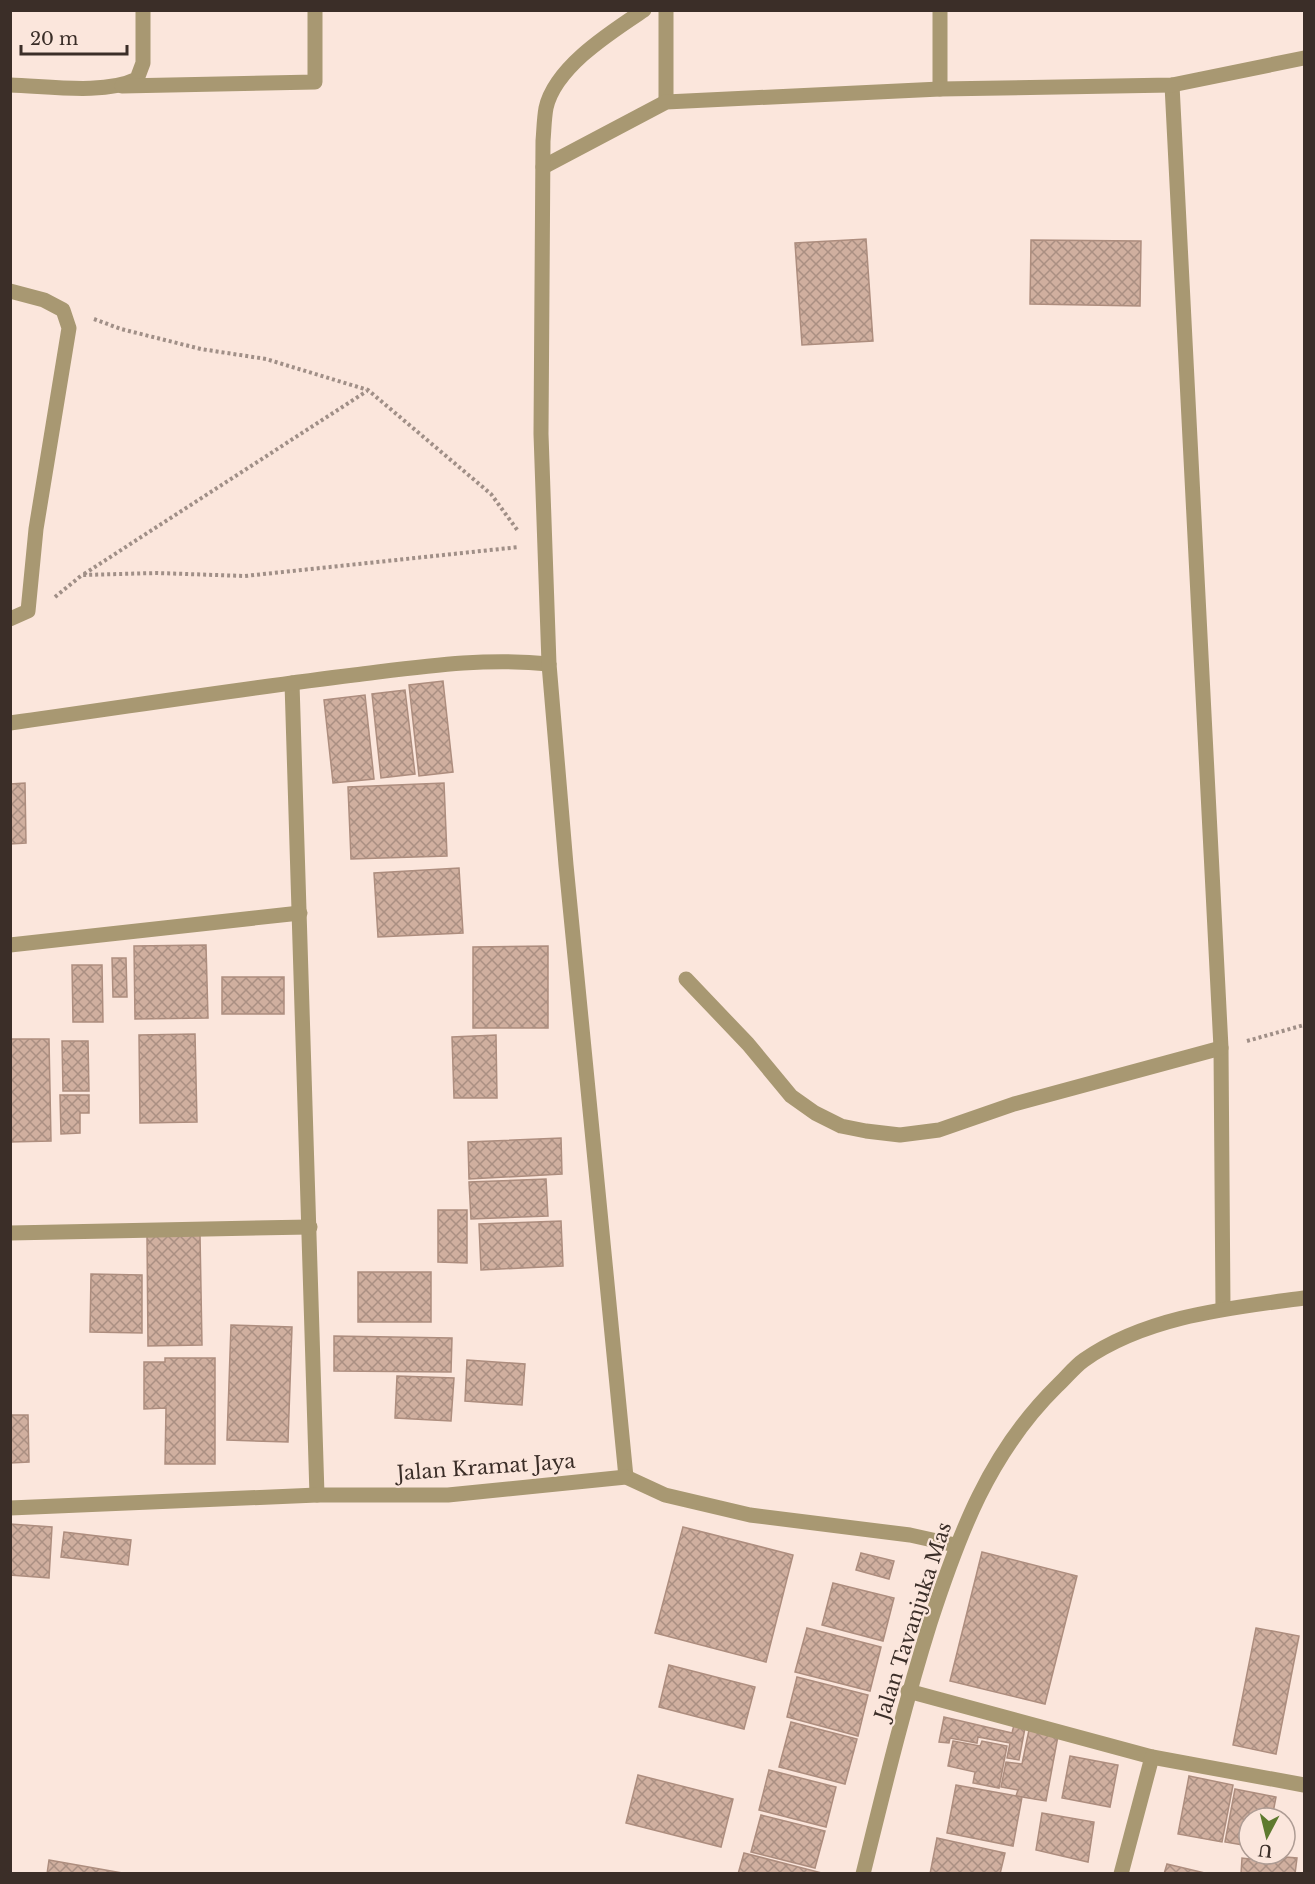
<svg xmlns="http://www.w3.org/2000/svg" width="1315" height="1884" font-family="'Libre Baskerville',serif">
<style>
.building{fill:url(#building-cross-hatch);stroke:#ad8d7e;stroke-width:1.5}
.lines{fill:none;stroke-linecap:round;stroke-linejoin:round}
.path{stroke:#a08f87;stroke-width:4;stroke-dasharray:3 3;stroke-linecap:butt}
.minor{stroke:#a89872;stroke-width:15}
.labels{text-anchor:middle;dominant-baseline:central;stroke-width:4.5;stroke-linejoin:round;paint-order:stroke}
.street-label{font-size:20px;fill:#3b2e28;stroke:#fbe6dc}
</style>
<defs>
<pattern id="building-cross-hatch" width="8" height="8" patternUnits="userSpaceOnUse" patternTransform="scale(1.5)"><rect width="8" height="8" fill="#d0af9f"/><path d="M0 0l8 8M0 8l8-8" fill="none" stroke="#aa8f82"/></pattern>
</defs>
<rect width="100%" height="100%" fill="#fbe6dc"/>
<g class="building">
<polygon points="866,239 873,341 802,345 795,243"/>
<polygon points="1031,240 1141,241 1140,306 1030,304"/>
<polygon points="443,681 453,772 419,776 409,685"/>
<polygon points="405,690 415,774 381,778 372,694"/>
<polygon points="365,695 374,779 333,783 324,700"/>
<polygon points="25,783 26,843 10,844 10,784"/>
<polygon points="444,783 447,856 351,859 348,787"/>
<polygon points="459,868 463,933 378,937 374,873"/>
<polygon points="206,945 208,1018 135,1019 134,946"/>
<polygon points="548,946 548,1028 473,1028 473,947"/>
<polygon points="112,958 126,958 127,997 113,997"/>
<polygon points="72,965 102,965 103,1022 73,1022"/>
<rect x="222" y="977" width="62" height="37"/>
<polygon points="195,1034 197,1122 140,1123 139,1035"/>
<polygon points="496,1035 497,1098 454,1098 452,1037"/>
<polygon points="10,1039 49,1039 51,1141 10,1142"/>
<polygon points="62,1041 88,1041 89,1091 63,1091"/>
<polygon points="60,1095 89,1095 89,1113 80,1113 80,1133 61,1134"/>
<polygon points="561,1138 562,1174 469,1179 468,1142"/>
<polygon points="546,1179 548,1216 471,1219 469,1182"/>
<polygon points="438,1210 467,1210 467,1263 438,1262"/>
<polygon points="561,1221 563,1266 481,1270 479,1224"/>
<polygon points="200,1235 202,1345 148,1346 147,1236"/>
<rect x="358" y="1272" width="73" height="50"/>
<polygon points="91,1274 142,1275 142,1333 90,1332"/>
<polygon points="231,1325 292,1327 288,1442 227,1440"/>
<polygon points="334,1336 452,1338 451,1372 334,1371"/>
<polygon points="165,1358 215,1358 215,1464 165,1464 166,1408 144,1409 144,1362 165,1362"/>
<polygon points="467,1360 525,1364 522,1405 465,1401"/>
<polygon points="397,1376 454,1378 451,1421 395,1418"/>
<polygon points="10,1415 28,1415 29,1462 10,1463"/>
<polygon points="10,1524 52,1527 49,1578 10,1575"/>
<polygon points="683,1527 793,1555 766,1662 655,1633"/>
<polygon points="64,1532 131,1540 128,1565 61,1557"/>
<polygon points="982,1552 1077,1576 1045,1704 950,1681"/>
<polygon points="861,1553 894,1561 889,1579 856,1570"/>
<polygon points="833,1583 894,1598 883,1641 822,1625"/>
<polygon points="807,1628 881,1647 870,1691 795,1672"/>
<polygon points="1256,1628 1299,1636 1276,1754 1233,1745"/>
<polygon points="669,1665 755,1687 744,1729 659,1707"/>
<polygon points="797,1677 868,1695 858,1736 787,1717"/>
<polygon points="944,1717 1012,1733 1014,1725 1025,1728 1019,1760 1007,1758 1010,1743 978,1737 977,1743 950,1738 949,1743 939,1742"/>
<polygon points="791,1722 857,1739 845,1784 779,1767"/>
<polygon points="1029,1730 1058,1736 1046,1801 1016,1796 1018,1790 1001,1787 1006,1762 1022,1764"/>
<polygon points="953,1741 980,1746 982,1741 1007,1746 999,1788 973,1783 975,1772 948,1766"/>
<polygon points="1070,1756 1118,1765 1110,1807 1062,1798"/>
<polygon points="769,1770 836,1787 826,1827 759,1810"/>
<polygon points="638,1775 733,1799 721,1847 626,1823"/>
<polygon points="1189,1776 1233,1785 1222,1842 1178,1834"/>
<polygon points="956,1785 1022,1797 1013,1846 947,1833"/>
<polygon points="1235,1789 1276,1797 1272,1818 1249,1818 1249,1846 1225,1842"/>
<polygon points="1042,1813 1094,1822 1088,1862 1036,1850"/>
<polygon points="761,1815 825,1831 815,1868 751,1852"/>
<polygon points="937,1838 1005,1853 1000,1874 930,1874"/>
<polygon points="744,1853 822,1873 822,1874 738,1874"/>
<polygon points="1250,1854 1297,1858 1295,1874 1241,1874 1242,1858 1250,1859"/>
<polygon points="49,1860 128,1874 47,1874"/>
<polygon points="1167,1864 1209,1874 1164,1874"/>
</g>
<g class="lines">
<g class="path">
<polyline points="94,319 121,329 201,349 266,359 368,390 491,494 518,531"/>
<polyline points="84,574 367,391"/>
<polyline points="55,597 82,575 157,573 245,576 519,547"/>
<polyline points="1247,1041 1304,1025"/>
</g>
<g class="minor">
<polyline points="666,10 666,102"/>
<polyline points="940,10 940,89"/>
<path d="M10 85C48 86 104 95 137 79L143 63V10"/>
<polyline points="1172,85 1221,1048 1223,1309"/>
<polyline points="122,86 315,82 315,10"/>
<polyline points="543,167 666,102 940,89 1172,85 1304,58"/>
<polyline points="10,291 44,300 63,310 69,328 36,529 28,611 10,619"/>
<polyline points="292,683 317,1495"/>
<path d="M10 723C125 707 239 689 354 675 420 667 483 657 549 664"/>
<polyline points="10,945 300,913"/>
<polyline points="686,979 748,1044 791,1096 815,1113 841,1126 866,1131 900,1135 939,1130 1014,1104 1221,1048"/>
<polyline points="10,1233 310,1227"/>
<path d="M626 1477 566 865 549 664 541 434 543 141C544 130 544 119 546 108 555 67 611 32 644 10"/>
<polyline points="10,1508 317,1495 448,1495 626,1477 665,1495 750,1515 910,1535 955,1545"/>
<polyline points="908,1691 1152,1757 1304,1785"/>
<path d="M863 1874C884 1789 904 1706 930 1623 959 1534 989 1453 1057 1386 1066 1378 1074 1367 1084 1360 1147 1316 1230 1308 1304 1298"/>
<polyline points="1121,1874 1152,1757"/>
</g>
</g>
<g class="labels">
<g class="street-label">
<text transform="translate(486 1467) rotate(-4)">Jalan Kramat Jaya</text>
<text transform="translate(913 1621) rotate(-72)">Jalan Tavanjuka Mas</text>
</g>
</g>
<rect width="1315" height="1884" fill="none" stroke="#3b2e28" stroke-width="24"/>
<g transform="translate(1267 1836) rotate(187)"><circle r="28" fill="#fbe6dc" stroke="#ae9c94" stroke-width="1.5"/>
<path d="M0-4.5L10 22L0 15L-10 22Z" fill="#5e7a2e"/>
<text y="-9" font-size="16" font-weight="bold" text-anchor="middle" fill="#3b2e28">U</text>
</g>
<path d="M21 45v9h106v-9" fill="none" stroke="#3b2e28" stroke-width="3"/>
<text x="30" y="45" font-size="18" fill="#3b2e28" stroke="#fbe6dc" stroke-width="4.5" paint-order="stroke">20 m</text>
</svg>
